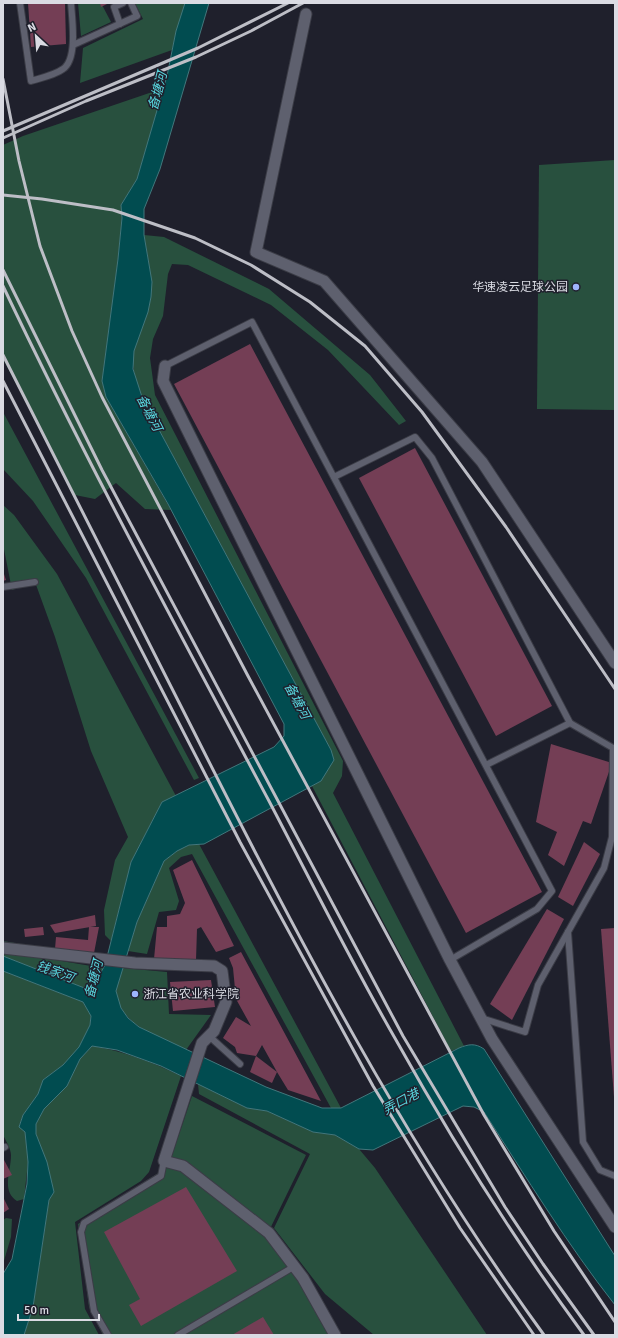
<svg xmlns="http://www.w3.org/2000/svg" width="618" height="1338" font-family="Signika,'Noto Sans SC',sans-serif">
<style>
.green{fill:#28503e}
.water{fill:#014c50;stroke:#42777c}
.building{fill:#743e55;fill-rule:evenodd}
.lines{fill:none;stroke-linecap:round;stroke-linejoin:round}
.service-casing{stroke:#3b3c46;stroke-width:8}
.minor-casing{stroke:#3b3c46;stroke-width:13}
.service{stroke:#5e606e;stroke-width:6}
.minor{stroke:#5e606e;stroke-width:11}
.rail{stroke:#bdbec6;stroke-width:3}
.poi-dot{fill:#9eb4fd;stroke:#1f202c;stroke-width:1.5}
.labels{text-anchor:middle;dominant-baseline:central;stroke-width:3;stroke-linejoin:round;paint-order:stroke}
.poi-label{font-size:12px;fill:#dadbe3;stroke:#1f202c;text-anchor:end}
.water-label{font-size:13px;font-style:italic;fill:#58d5dd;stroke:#1f202c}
</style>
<rect width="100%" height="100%" fill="#1f202c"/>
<g class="green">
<polygon points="78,3 101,3 111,22 81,36"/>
<polygon points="135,3 185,3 172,50 80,83 83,48 143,19"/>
<polygon points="164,88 137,179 121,205 122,218 118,259 102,381 106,397 171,510 145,509 116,483 95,499 75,495 3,359 3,145 23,136"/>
<polygon points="615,160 615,410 537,409 539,165"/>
<path d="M144 235 164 237 269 289 370 375 406 421 399 425 328 350 271 305 188 265 172 264 168 274 163 316 153 339 150 358 155 395 343 761 342 776 333 793 464 1046 451 1051 312 786 321 781 331 750 143 400C137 384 130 366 134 349 139 332 148 317 150 299 153 283 147 252 144 235Z"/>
<polygon points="3,412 199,778 194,780 86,578 33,501 3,469"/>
<polygon points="3,505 14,515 57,574 176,796 162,802 131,862 111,941 105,935 104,910 115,860 128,837 91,751 55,637 35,582 12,590 3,544"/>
<polygon points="199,844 341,1108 331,1108 192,854 181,857 169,868 179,901 176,910 159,912 147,954 128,951 137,922 164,861 177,851 189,845"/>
<polygon points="3,941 21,944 26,955 103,968 95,983 87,989 3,956"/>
<path d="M123 968 167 972 169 1014 211 1015 186 1050C160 1037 119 1026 116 991 115 984 121 974 123 968Z"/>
<path d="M3 971 83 1002 91 1016 90 1025 79 1048 63 1065 43 1080 38 1094 23 1115 19 1126 25 1132 28 1162 24 1199 17 1201C1 1191 11 1172 11 1155 11 1149 6 1141 3 1135Z"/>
<path d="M92 1046C123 1051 152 1062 181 1076L149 1172 141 1181 75 1222 85 1309 99 1335H24L33 1307 49 1200 54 1192 36 1134V1124L44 1109 67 1086 80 1059Z"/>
<polygon points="198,1084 247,1108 267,1111 313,1132 335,1135 359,1149 375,1168 487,1335 374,1335 325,1294 274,1228 310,1154 199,1094"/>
<polygon points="192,1096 306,1155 266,1237 298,1278 328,1335 103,1335 89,1307 78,1224 168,1167"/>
<polygon points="6,1218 12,1219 11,1237 3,1264 3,1220"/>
</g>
<path class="water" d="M185 3H209L160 169 144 209V235L152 282 151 297 148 312 134 351 133 369 143 400 331 750 334 760 321 781 204 844 189 845 177 851 164 861 137 922 116 991 121 1008 128 1018 139 1027 266 1087 322 1108H341L459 1048C469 1044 475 1043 484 1049L615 1256V1305C567 1244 526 1177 484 1112L474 1107 463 1106 373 1150 359 1149 335 1135 313 1132 267 1111 247 1108 161 1066 117 1050 92 1046 80 1059 67 1086 44 1109 36 1124V1134L47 1162 54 1192 49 1200 33 1307 24 1335H3V1274L12 1259 27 1184 28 1162 25 1132 19 1127 23 1115 38 1094 43 1080 63 1065 79 1047 90 1025 91 1016 83 1002 3 971V956L87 989 95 983 105 965 131 862 162 802 274 747 284 736V724L168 504 106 397 102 381 118 259 122 218 121 205 137 179 167 76 176 31Z"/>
<g class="building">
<polygon points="28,3 65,3 66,44 31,47"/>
<polygon points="100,3 109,3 101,7"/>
<polygon points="250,344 542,892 466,933 174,384"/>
<polygon points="415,448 552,706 496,736 359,478"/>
<polygon points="3,571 6,580 3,581"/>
<polygon points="551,744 612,763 591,824 583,821 564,866 548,855 557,832 536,822"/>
<polygon points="584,842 600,854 573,906 558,897"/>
<polygon points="192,860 234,946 216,952 201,927 197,929 196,960 154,959 157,927 167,927 167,916 180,914 185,903 173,870"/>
<polygon points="547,909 564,919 512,1020 490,1004"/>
<polygon points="95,915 96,926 55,933 50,925"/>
<polygon points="43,927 44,935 25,937 24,929"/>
<polygon points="89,927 99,927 94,953 55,949 56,937 88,940"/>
<polygon points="615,928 615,1097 614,1097 601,929"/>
<path d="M241 952 321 1101 288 1090 277 1072 272 1083 250 1072 256 1056 237 1053 235 1047 223 1038 236 1017 251 1026 236 999 233 968 229 958ZM262 1045 277 1072 256 1056Z"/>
<polygon points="211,980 215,1007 173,1011 170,982"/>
<polygon points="3,1158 12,1175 3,1179"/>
<polygon points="186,1187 237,1271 141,1326 129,1305 140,1299 104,1232"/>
<polygon points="3,1197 9,1209 3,1213"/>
<polygon points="263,1317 274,1335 232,1335"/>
</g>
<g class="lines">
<g class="service-casing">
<g id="service">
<path d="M20 3 31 81C41 78 55 75 63 69 78 59 72 19 71 3"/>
<polyline points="120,24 114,7 123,3"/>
<polyline points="73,45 137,16 131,3"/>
<polyline points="165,366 252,322 552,891 537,909 450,960"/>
<polyline points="334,477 415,437 432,458 570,723 486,765"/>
<polyline points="3,587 35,582"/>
<polyline points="568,932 583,1142 600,1170 615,1176"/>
<polyline points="481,1018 525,1032 538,985 604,868 612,837 613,748 570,723"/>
<polyline points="209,1036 240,1064"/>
<polyline points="3,1148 5,1147"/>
<polyline points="108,1335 94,1311 81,1232 84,1223 161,1176 164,1161"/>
<polyline points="178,1335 295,1266"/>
</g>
</g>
<g class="minor-casing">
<g id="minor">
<polyline points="306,14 256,252 324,281 482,462 615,663"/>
<polyline points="165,366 163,381 450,960 492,1039 615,1227"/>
<polyline points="3,948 135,963 214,966 222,971 226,1002 214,1031 202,1043 164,1161 183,1166 269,1233 303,1278 335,1335"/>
</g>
</g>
<use href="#service" class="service"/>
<use href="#minor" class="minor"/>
<g class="rail">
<polyline points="3,79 19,161 40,246 72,331 102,397 248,676 484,1115 554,1231 615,1322"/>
<polyline points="3,131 198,48 288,3"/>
<polyline points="3,138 86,101 196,57 251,31 303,3"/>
<polyline points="3,195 42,199 113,210 195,238 251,265 310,302 365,346 422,412 506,527 615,689"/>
<polyline points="3,270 102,470 403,1036 505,1207 543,1264 594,1335"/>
<path d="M3 286C86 461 178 630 269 801 311 881 351 962 396 1040 453 1142 515 1241 584 1335"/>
<path d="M3 355C67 480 130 606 194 732 298 939 407 1147 544 1335"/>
<polyline points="3,381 240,842 373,1086 460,1228 534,1335"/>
</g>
</g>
<g class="poi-dot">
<circle cx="576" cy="287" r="4"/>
<circle cx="135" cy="994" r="4"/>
</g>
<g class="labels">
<g class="poi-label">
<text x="568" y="287">华速凌云足球公园</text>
<text x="143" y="994" text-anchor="start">浙江省农业科学院</text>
</g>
<g class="water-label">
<text transform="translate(158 91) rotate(-75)">备塘河</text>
<text transform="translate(149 413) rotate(63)">备塘河</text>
<text transform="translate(297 701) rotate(62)">备塘河</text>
<text transform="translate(55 972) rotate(20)">钱家河</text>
<text transform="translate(94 979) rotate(-76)">备塘河</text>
<text transform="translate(401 1102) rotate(-28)">弄口港</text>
</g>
</g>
<rect width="618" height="1338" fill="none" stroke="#dadbe3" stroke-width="8"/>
<g transform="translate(36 36) rotate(334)" stroke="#1f202c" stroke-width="3" paint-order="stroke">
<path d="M0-3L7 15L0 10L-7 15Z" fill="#dadbe3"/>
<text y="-6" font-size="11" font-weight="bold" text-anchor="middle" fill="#dadbe3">N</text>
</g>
<path d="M18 1314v6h81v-6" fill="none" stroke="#dadbe3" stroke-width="2"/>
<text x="24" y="1314" font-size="12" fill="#dadbe3" stroke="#1f202c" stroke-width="3" paint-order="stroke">50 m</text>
</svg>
